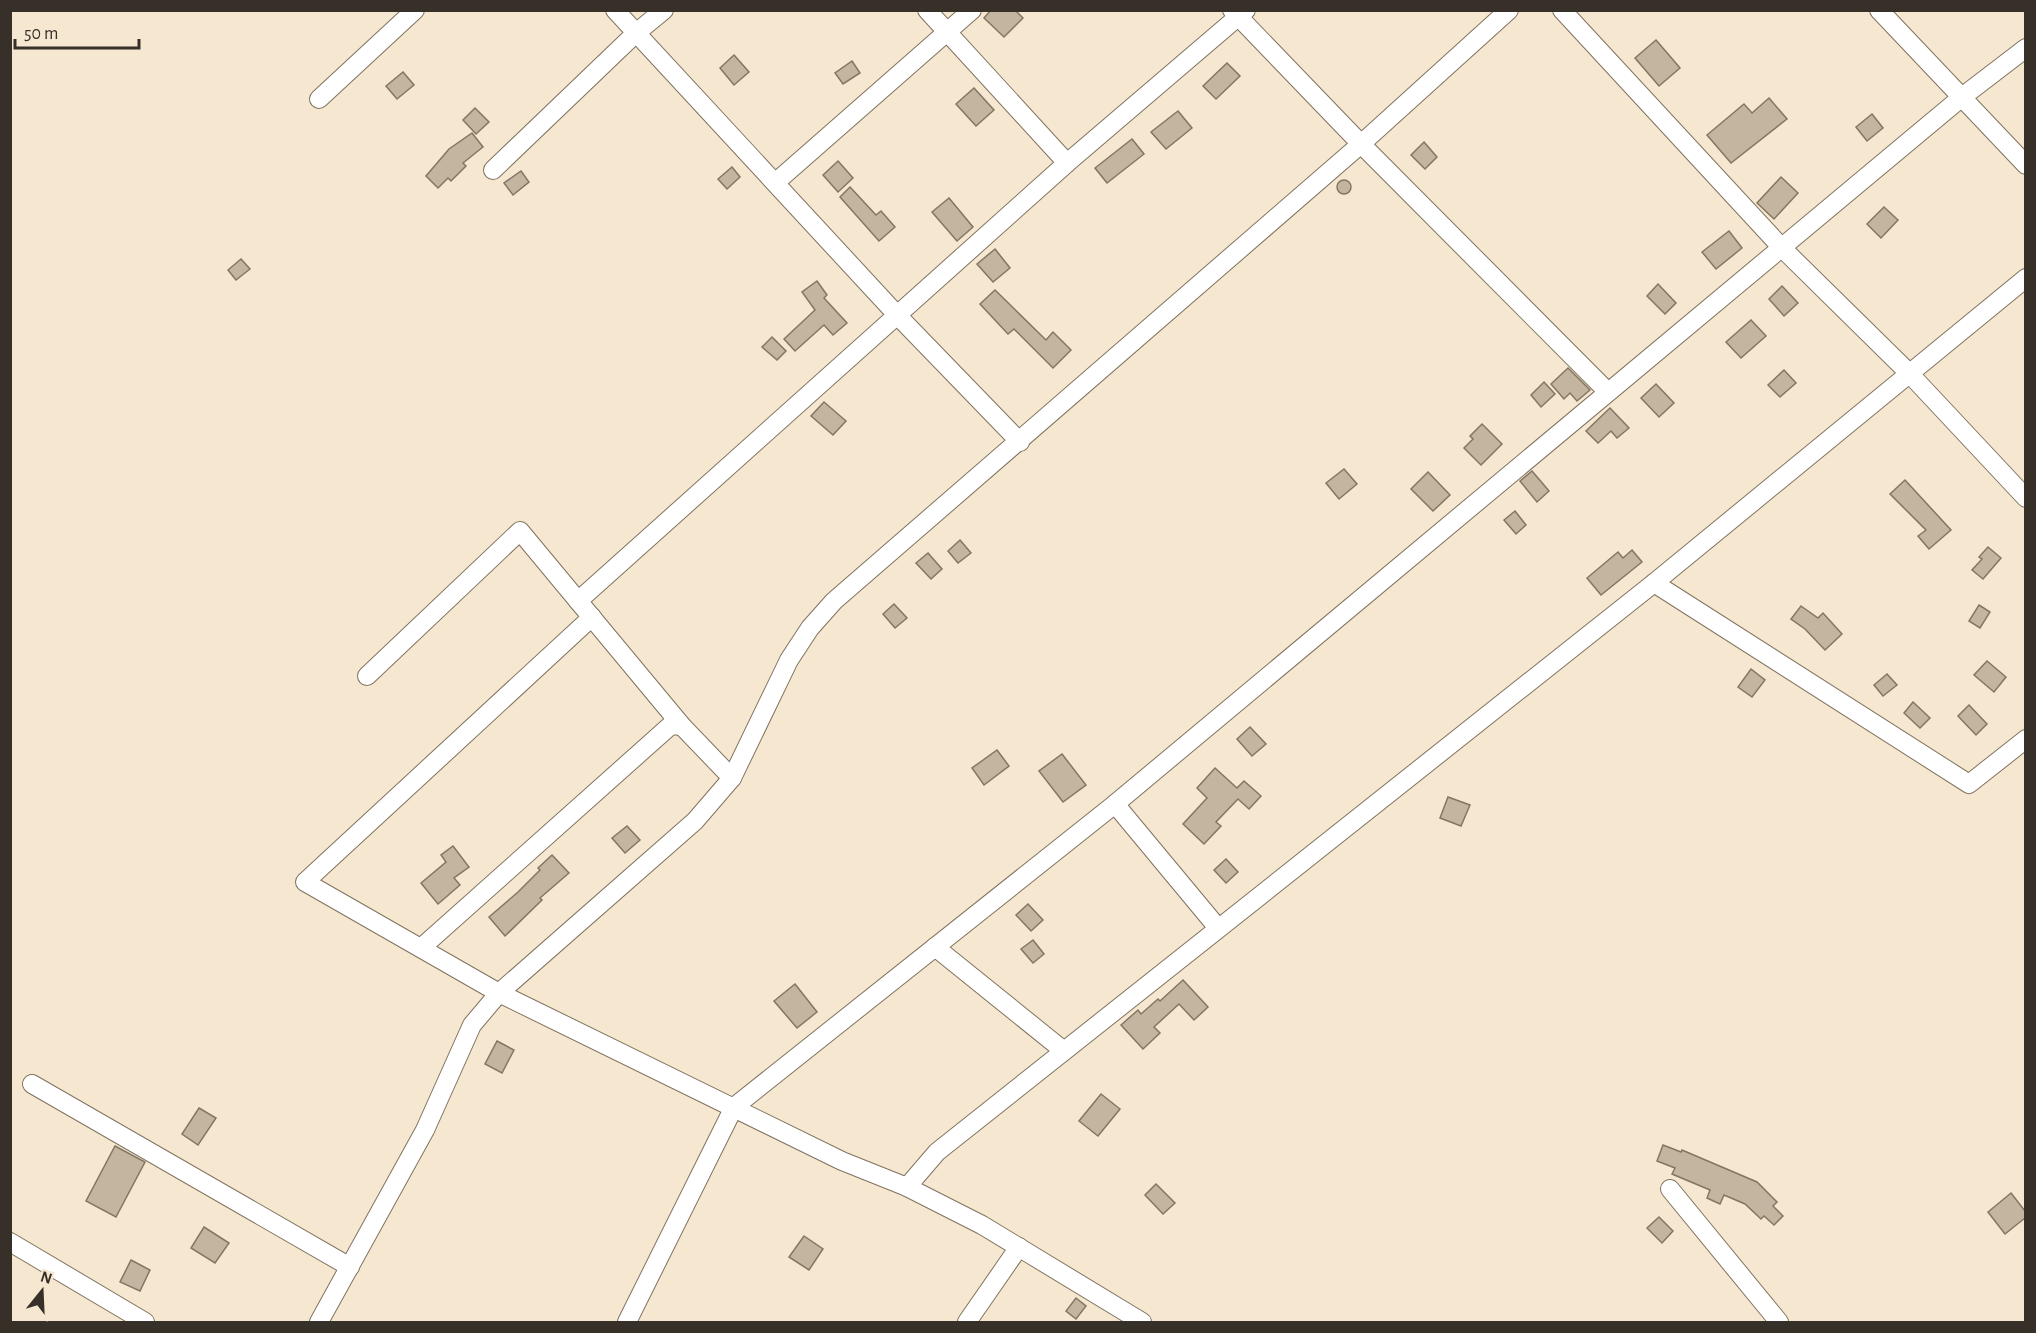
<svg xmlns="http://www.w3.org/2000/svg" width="2036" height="1333" font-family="'Alegreya Sans',sans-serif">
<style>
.building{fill:#c4b5a0;stroke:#847662;stroke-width:1.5}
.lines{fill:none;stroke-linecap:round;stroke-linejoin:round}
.minor-casing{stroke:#80735f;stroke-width:20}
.minor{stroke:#fff;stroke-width:18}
</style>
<rect width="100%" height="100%" fill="#f6e7d1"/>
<g class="building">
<polygon points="991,10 1015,10 1023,18 1004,37 984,18"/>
<polygon points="1656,40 1680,68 1659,86 1635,58"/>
<polygon points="734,55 749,72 734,85 720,68"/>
<polygon points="852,61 860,73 843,84 835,73"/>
<polygon points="1227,63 1240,76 1216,99 1203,86"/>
<polygon points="403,72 414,85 397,99 386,86"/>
<polygon points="974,88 994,110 976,126 956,104"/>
<polygon points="1769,98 1787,119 1731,163 1707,135 1744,104 1752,113"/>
<polygon points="475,108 489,122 476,134 463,120"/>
<polygon points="1178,111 1192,128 1166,149 1151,132"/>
<polygon points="1872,114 1883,128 1867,141 1856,127"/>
<polygon points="472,133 483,147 463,163 466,166 451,181 448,178 438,188 426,176 449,149"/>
<polygon points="1132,139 1144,154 1107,183 1095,168"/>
<polygon points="1424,142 1437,157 1425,169 1411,155"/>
<polygon points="838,161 853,178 838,192 823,175"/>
<polygon points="732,167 740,177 727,189 718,179"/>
<polygon points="521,171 529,182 513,195 504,183"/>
<polygon points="1781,177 1798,193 1774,219 1757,203"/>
<circle cx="1344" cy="187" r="7"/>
<polygon points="850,187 876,215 881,211 895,227 879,241 840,197"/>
<polygon points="949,198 973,227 957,241 932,212"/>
<polygon points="1884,207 1898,220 1881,238 1867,224"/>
<polygon points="1729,231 1742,248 1716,269 1702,252"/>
<polygon points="995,249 1010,268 993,282 977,264"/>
<polygon points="241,259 250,269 236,280 228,270"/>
<polygon points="817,281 827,295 824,298 847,323 833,335 824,325 795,351 784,339 815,310 802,292"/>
<polygon points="1658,284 1676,303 1665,314 1647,296"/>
<polygon points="1782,286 1798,303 1784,316 1769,299"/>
<polygon points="995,290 1046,340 1053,332 1071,350 1053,368 1014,329 1008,334 980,304"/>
<polygon points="1751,320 1766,336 1741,358 1726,342"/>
<polygon points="772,337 786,351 777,360 762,347"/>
<polygon points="1568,368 1590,390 1577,401 1570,393 1564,399 1551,384"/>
<polygon points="1784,370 1796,383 1780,397 1768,385"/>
<polygon points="1544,382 1555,394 1541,407 1531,395"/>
<polygon points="1656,384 1674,403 1659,417 1641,398"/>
<polygon points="824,402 846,421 833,435 811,416"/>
<polygon points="1610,408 1629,428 1617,438 1611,431 1598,443 1586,431"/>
<polygon points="1482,424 1502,444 1481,465 1464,448 1473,439 1470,436"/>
<polygon points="1344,469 1357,484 1339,499 1326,483"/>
<polygon points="1532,471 1549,491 1537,502 1520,481"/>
<polygon points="1428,472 1450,495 1433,511 1411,489"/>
<polygon points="1905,480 1951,530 1929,549 1918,536 1926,530 1890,494"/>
<polygon points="1515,511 1526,525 1516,534 1504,520"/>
<polygon points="960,540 971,553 958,563 948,551"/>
<polygon points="1988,547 2001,558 1983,579 1972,570 1982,559 1979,557"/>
<polygon points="1632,550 1642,562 1601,595 1587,578 1618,552 1623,558"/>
<polygon points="928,553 942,569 931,579 916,563"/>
<polygon points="894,604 907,618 895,628 883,614"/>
<polygon points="1979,605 1990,612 1980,628 1969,621"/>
<polygon points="1801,606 1818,618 1823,613 1842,634 1825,650 1805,629 1791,619"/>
<polygon points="1987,661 2006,677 1994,692 1974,675"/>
<polygon points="1751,669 1765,680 1752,697 1738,687"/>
<polygon points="1887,674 1897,685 1883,696 1874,685"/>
<polygon points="1913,702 1930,718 1920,728 1904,713"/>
<polygon points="1969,705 1987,724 1976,735 1958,716"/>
<polygon points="1250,727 1266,744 1252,756 1237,739"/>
<polygon points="997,750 1009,766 984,785 972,768"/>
<polygon points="1062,754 1086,785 1063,802 1039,771"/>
<polygon points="1215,768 1237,788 1244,781 1261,796 1249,809 1238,799 1216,822 1221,826 1204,844 1183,824 1207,798 1197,788"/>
<polygon points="1448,797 1470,805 1461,826 1440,818"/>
<polygon points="627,826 640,840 625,853 612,838"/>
<polygon points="453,846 469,867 454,878 460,885 438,904 421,883 446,862 441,855"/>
<polygon points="552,855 569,873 540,898 542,900 505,936 489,917 518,892 540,870 538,868"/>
<polygon points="1226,859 1238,872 1226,883 1214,870"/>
<polygon points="1028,904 1043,920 1031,931 1016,915"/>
<polygon points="1033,940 1044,954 1033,963 1021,949"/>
<polygon points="1183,980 1208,1007 1194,1020 1179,1004 1154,1027 1160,1033 1143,1049 1121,1025 1138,1010 1141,1014 1158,999 1160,1001"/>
<polygon points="795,984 817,1012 797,1028 774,1001"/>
<polygon points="497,1041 514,1050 502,1073 485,1064"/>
<polygon points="1101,1094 1120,1109 1098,1136 1079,1121"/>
<polygon points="199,1108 216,1118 198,1145 182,1134"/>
<polygon points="1663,1145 1681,1152 1682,1150 1757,1182 1777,1202 1773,1206 1783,1216 1774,1225 1764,1216 1761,1219 1745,1204 1724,1195 1720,1204 1707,1198 1710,1190 1672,1174 1675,1168 1657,1161"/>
<polygon points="115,1146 145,1162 116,1217 86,1201"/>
<polygon points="1156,1184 1175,1203 1163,1214 1145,1195"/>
<polygon points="2011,1193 2025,1211 2025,1218 2005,1234 1988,1212"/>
<polygon points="1659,1217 1673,1231 1662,1243 1647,1228"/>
<polygon points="204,1227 229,1243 215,1263 191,1248"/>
<polygon points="804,1236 823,1249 809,1270 789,1257"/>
<polygon points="131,1260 150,1270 140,1291 120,1282"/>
<polygon points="1076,1298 1086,1306 1076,1319 1066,1311"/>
</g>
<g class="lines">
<g class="minor-casing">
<g id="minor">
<polyline points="615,10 898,316 1020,442"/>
<polyline points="927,10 1067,163"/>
<polyline points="1232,10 1361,144 1608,392"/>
<polyline points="1562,10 1782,248 1908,372 2026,498"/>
<polyline points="1879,10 2026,165"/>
<polyline points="319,99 415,10"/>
<polyline points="493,170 636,33 664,10"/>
<polyline points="776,182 972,10"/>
<polyline points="1654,583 1969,784 2026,739"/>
<polyline points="578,601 1067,163 1246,10"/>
<polyline points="592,617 305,882 499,993 842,1161 907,1187 982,1225 1142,1322"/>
<polyline points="367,676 520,531 682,726 732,778"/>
<polyline points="1115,804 1218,928"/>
<polyline points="935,947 1064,1051"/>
<polyline points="421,948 671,725 682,726"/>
<polyline points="32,1084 350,1267"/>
<polyline points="907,1187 937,1152 1654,583 2026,278"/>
<polyline points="1670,1189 1779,1322"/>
<polyline points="10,1242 145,1322"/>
<polyline points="319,1322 425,1130 472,1025 499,993 695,821 732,778 789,660 810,628 834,601 1361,144 1509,10"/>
<polyline points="627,1322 734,1107 1115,804 1962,97 2026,48"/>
<polyline points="967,1322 1019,1247"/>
</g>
</g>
<use href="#minor" class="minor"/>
</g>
<rect width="2036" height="1333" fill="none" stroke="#363028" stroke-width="24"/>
<g transform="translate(42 1291) rotate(18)" stroke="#f6e7d1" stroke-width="4.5" paint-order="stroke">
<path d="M0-4.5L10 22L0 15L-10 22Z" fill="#363028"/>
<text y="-9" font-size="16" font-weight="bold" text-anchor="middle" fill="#363028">N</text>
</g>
<path d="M15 39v9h124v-9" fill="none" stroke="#363028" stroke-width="3"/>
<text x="24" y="39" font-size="18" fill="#363028" stroke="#f6e7d1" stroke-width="4.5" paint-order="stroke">50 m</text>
</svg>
